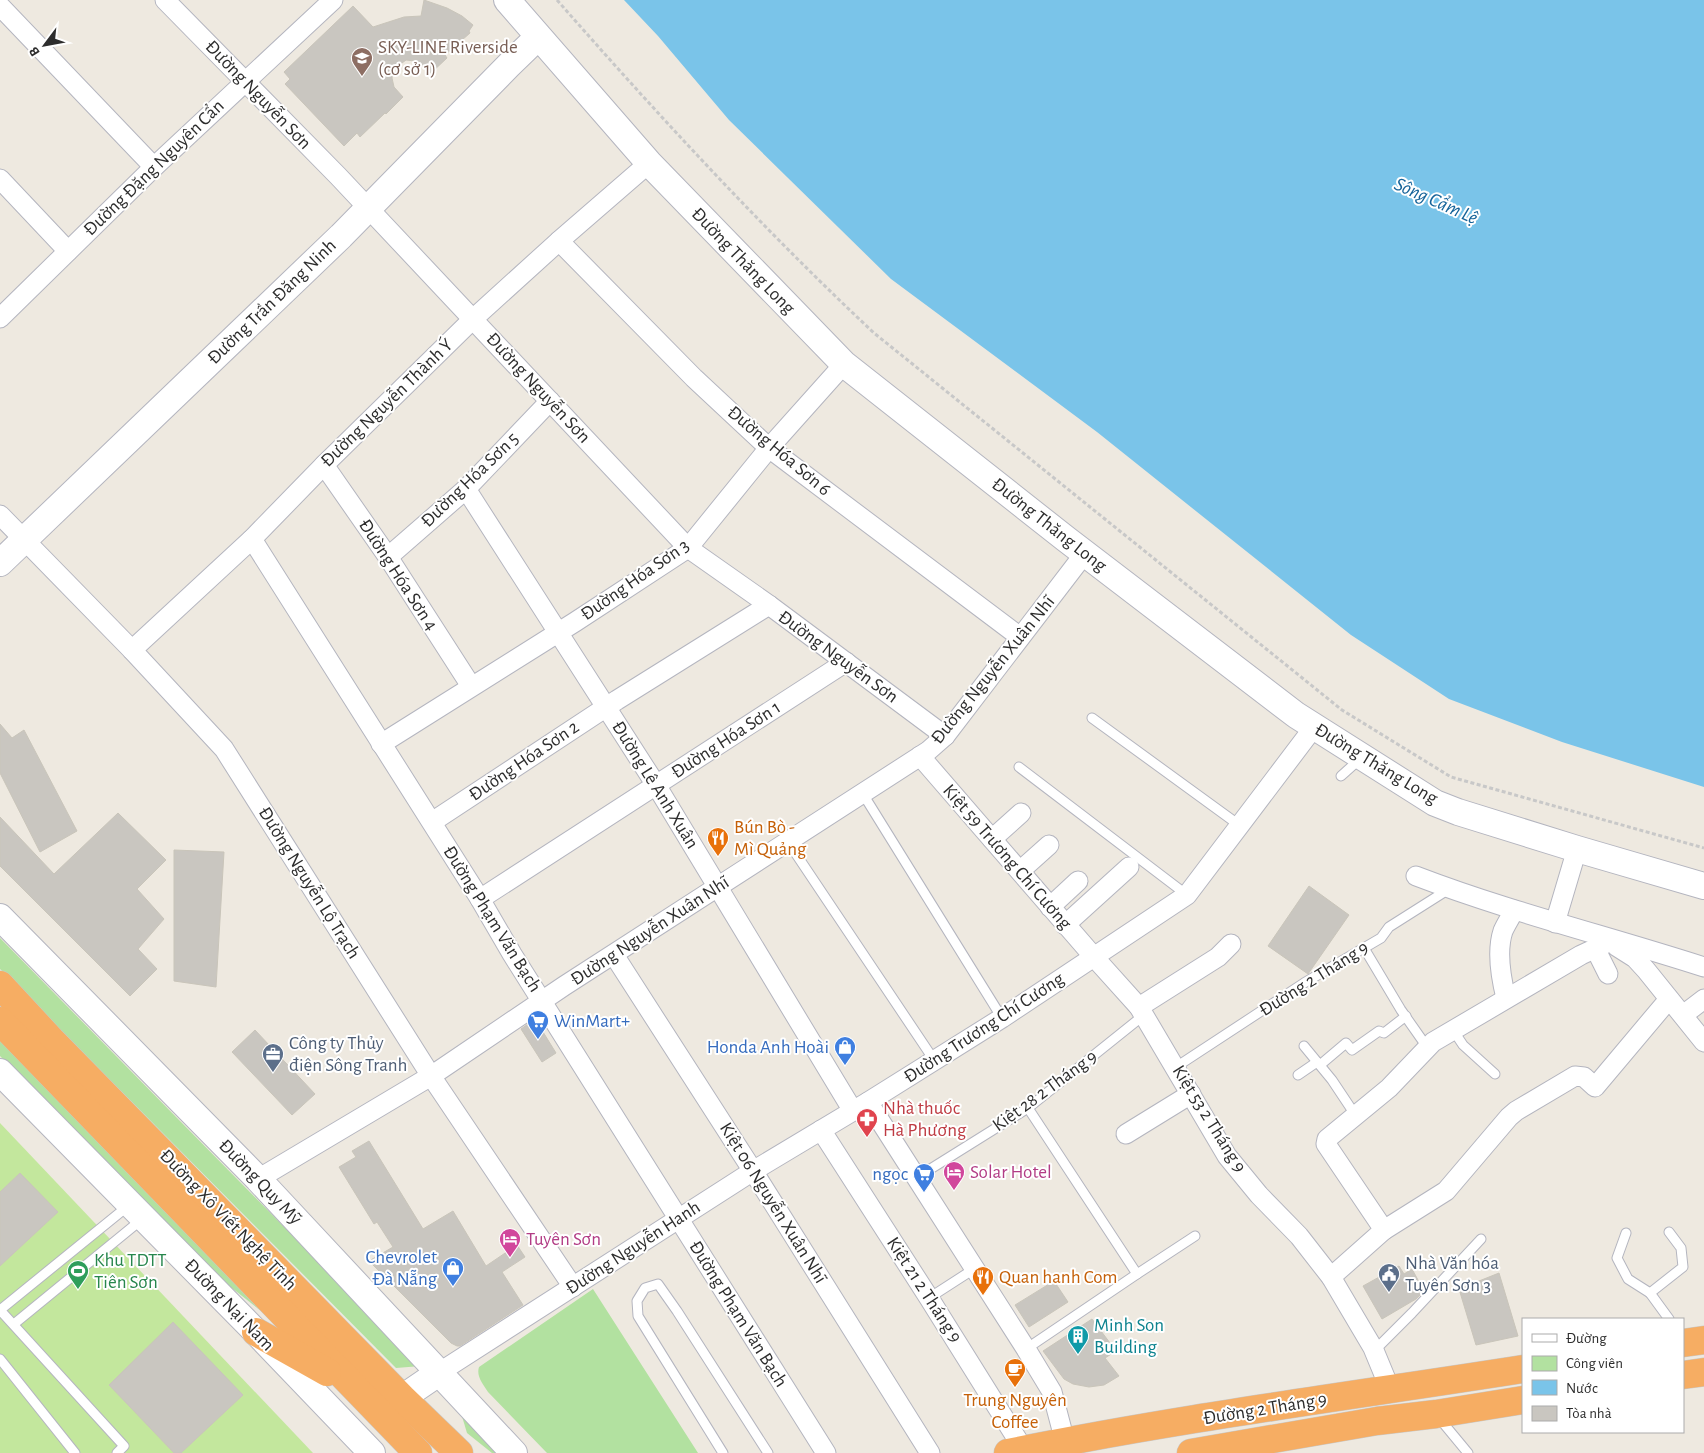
<svg xmlns="http://www.w3.org/2000/svg" width="1704" height="1453" font-family="'Alegreya Sans',sans-serif">
<style>
.green{fill:#b2e1a0}
.pitch{fill:#c3e79d}
.water{fill:#7ac4e9}
.building{fill:#c9c6c0;stroke:#c9c5ba}
.lines{fill:none;stroke-linecap:round;stroke-linejoin:round}
.lane-casing{stroke:#b4b5bf;stroke-width:11}
.street-casing{stroke:#b4b5bf;stroke-width:21}
.secondary-casing{stroke:#b4b5bf;stroke-width:28}
.highway-casing{stroke:#c8c8c8;stroke-width:29}
.path{stroke:#c8c8c8;stroke-width:3;stroke-dasharray:4 2.5;stroke-linecap:butt}
.lane{stroke:#fff;stroke-width:9}
.street{stroke:#fff;stroke-width:19}
.secondary{stroke:#fff;stroke-width:26}
.highway{stroke:#f6ad63;stroke-width:28}
.labels{text-anchor:middle;dominant-baseline:central;stroke-width:4;stroke-linejoin:round;paint-order:stroke}
.education-label{font-size:19px;fill:#785e54;stroke:#fff;text-anchor:start}
.street-label{font-size:19px;fill:#2d2d2d;stroke:#fff}
.food-label{font-size:19px;fill:#c56008;stroke:#fff;text-anchor:start}
.shop-label{font-size:19px;fill:#366cbe;stroke:#fff;text-anchor:end}
.service-label{font-size:19px;fill:#4e5e75;stroke:#fff;text-anchor:start}
.health-label{font-size:19px;fill:#be3a42;stroke:#fff;text-anchor:start}
.hotel-label{font-size:19px;fill:#b23c85;stroke:#fff;text-anchor:start}
.leisure-label{font-size:19px;fill:#27864d;stroke:#fff;text-anchor:start}
.culture-label{font-size:19px;fill:#0d838f;stroke:#fff;text-anchor:start}
.water-label{font-size:20px;font-style:italic;fill:#156399;stroke:#fff}
</style>
<rect width="100%" height="100%" fill="#eee9e0"/>
<g class="green">
<polygon points="0,938 421,1366 396,1368 0,969"/>
<polygon points="0,1038 285,1330 204,1266 0,1056"/>
<path d="M593 1289 698 1453H547L488 1392C483 1384 476 1376 479 1367Z"/>
<polygon points="458,1403 503,1453 492,1453 467,1433"/>
</g>
<polygon class="pitch" points="0,1123 313,1453 0,1453"/>
<polygon class="water" points="624,0 1704,0 1704,787 1562,742 1449,699 1351,635 1097,432 891,279 729,120 658,36"/>
<g class="building">
<polygon points="424,0 447,8 462,16 473,25 469,31 470,33 445,55 447,58 431,73 415,61 406,60 394,69 392,78 394,87 403,97 386,114 385,113 360,137 357,133 344,146 285,84 290,79 284,72 353,6 373,27 404,17 421,16"/>
<polygon points="0,724 12,738 24,730 77,831 40,852 0,773"/>
<polygon points="118,813 166,860 137,889 164,919 138,949 157,969 130,996 0,866 0,817 54,874"/>
<polygon points="174,850 224,852 216,987 174,981"/>
<polygon points="1309,886 1349,915 1308,974 1268,946"/>
<polygon points="535,1019 556,1053 542,1062 521,1029"/>
<polygon points="255,1030 315,1094 292,1115 232,1052"/>
<polygon points="369,1141 423,1229 453,1211 486,1266 517,1245 525,1257 502,1272 523,1305 460,1346 457,1346 451,1343 369,1261 393,1247 377,1222 374,1224 339,1167 356,1157 352,1151"/>
<polygon points="20,1173 58,1212 0,1266 0,1192"/>
<polygon points="1399,1266 1404,1274 1412,1269 1424,1291 1416,1299 1382,1319 1363,1286"/>
<polygon points="1499,1273 1518,1336 1476,1345 1459,1289"/>
<polygon points="1054,1281 1068,1302 1029,1327 1015,1305"/>
<polygon points="1092,1319 1116,1351 1105,1358 1119,1376 1104,1385 1089,1387 1073,1384 1064,1379 1043,1351"/>
<polygon points="173,1322 243,1395 181,1453 174,1453 109,1385"/>
</g>
<g class="lines">
<g class="lane-casing">
<g id="lane">
<polyline points="1092,718 1239,825"/>
<polyline points="1019,767 1187,895"/>
<polyline points="1341,776 1360,759"/>
<polyline points="863,794 1002,1018"/>
<polyline points="788,842 934,1060"/>
<polyline points="1364,948 1401,1010 1427,1047"/>
<polyline points="1453,1030 1463,1045 1495,1074"/>
<polyline points="1304,1046 1332,1080 1356,1116"/>
<polyline points="1320,1065 1346,1043 1352,1050 1379,1031 1384,1033 1406,1016"/>
<polyline points="1176,1067 1304,983 1381,938 1389,927 1449,889"/>
<polyline points="1298,1075 1317,1062"/>
<polyline points="916,1178 1028,1108 1144,1015"/>
<polyline points="1669,1232 1681,1248 1683,1267 1650,1293 1669,1319"/>
<polyline points="1626,1233 1617,1258 1628,1279 1650,1293"/>
<polyline points="1137,1274 1195,1236"/>
<polyline points="929,1298 974,1269"/>
<polyline points="0,1310 124,1446 117,1453"/>
<polyline points="0,1310 128,1206"/>
<polyline points="14,1324 141,1220"/>
<polyline points="1026,1349 1137,1274 1028,1108"/>
<polyline points="1374,1351 1412,1313 1481,1239"/>
<polyline points="0,1359 75,1453"/>
<polyline points="1439,1418 1468,1453"/>
<polyline points="723,1453 638,1316 637,1301 645,1288 658,1284 677,1311 768,1453"/>
</g>
</g>
<g class="street-casing">
<g id="street">
<polyline points="165,0 338,176 688,548 769,605 945,736"/>
<polyline points="0,6 154,167"/>
<polyline points="0,179 68,251"/>
<polyline points="559,241 694,378 769,448 1020,637"/>
<polyline points="0,318 154,167 333,0"/>
<polyline points="324,465 388,557 471,686"/>
<polyline points="466,489 656,785 853,1111"/>
<polyline points="0,515 132,650 224,749 431,1076 573,1287"/>
<polyline points="252,539 480,899 512,954 826,1453"/>
<polyline points="388,557 466,489 550,401"/>
<polyline points="132,650 252,539 324,465 473,319 559,241 649,163"/>
<polyline points="381,744 575,622 688,548 769,448 844,364"/>
<polyline points="920,756 1094,957 1139,1007 1227,1156 1259,1195 1299,1236 1331,1277 1373,1348 1390,1389"/>
<polyline points="432,822 617,700 769,605"/>
<polyline points="992,839 1021,813"/>
<polyline points="1020,871 1049,845"/>
<path d="M1416 876C1510 912 1608 936 1704 967"/>
<polyline points="480,899 846,662"/>
<polyline points="1050,907 1078,881"/>
<polyline points="1555,923 1577,849"/>
<polyline points="1065,925 1129,867"/>
<polyline points="1616,946 1635,958 1646,970 1704,1042"/>
<polyline points="1595,948 1608,974"/>
<polyline points="614,955 753,1171 930,1453"/>
<path d="M1506 998C1501 978 1496 952 1503 931 1506 924 1511 917 1514 910"/>
<polyline points="1139,1007 1218,957 1231,944"/>
<polyline points="1683,1015 1704,999"/>
<polyline points="868,1102 1026,1349 1052,1392 1068,1453"/>
<polyline points="821,1130 929,1298 1024,1450"/>
<polyline points="1126,1134 1191,1094"/>
<polyline points="258,1179 431,1076 564,986 928,751 945,736 1085,553"/>
<polyline points="1384,1230 1446,1191 1509,1117 1516,1111 1575,1076 1584,1077 1595,1087 1669,999"/>
<polyline points="1331,1277 1384,1230 1326,1144 1327,1139 1389,1088 1433,1042 1581,955 1609,942"/>
<polyline points="440,1372 753,1171 868,1102 1002,1018 1187,895 1314,727"/>
</g>
</g>
<g class="secondary-casing">
<g id="secondary">
<polyline points="507,0 649,163 844,364 1066,539 1296,715 1435,803 1458,812 1577,849 1704,886"/>
<polyline points="0,563 341,236 509,65 538,37"/>
<polyline points="0,917 258,1179 514,1453"/>
<polyline points="0,1072 256,1332 372,1453"/>
<polyline points="402,1398 440,1372"/>
</g>
</g>
<g class="highway-casing">
<g id="highway">
<polyline points="0,985 51,1040 402,1398 459,1453"/>
<polyline points="0,1021 418,1453"/>
<polyline points="256,1332 327,1372"/>
<polyline points="1683,1343 1704,1340"/>
<polyline points="1683,1375 1704,1372"/>
<path d="M1008 1453C1178 1418 1351 1396 1523 1369"/>
<polyline points="1191,1453 1377,1421 1436,1414 1523,1400"/>
</g>
</g>
<path class="path" d="M557 0C658 115 762 228 874 333L1342 710 1451 777 1704 848"/>
<use href="#lane" class="lane"/>
<use href="#street" class="street"/>
<use href="#secondary" class="secondary"/>
<use href="#highway" class="highway"/>
</g>
<defs>
<g id="school-pin" transform="scale(1.125)"><path d="M0 17L-7.5 6A9.5 9.5 0 1 1 7.5 6Z" fill="#8d6e63" stroke="#fff"/><path d="M0-5L7-2L0 1L-7-2ZM-4 1L0 2.5L4 1V4Q0 6-4 4Z" fill="#fff"/></g>
<g id="restaurant-pin" transform="scale(1.125)"><path d="M0 17L-7.5 6A9.5 9.5 0 1 1 7.5 6Z" fill="#e8710a" stroke="#fff"/><path d="M-5-6h1v4h1v-4h1v4h1v-4h1v5L-1.5 .5V6h-2V.5L-5-1ZM5-6V6H3V1.5H1.5Q1.5-4 5-6Z" fill="#fff"/></g>
<g id="supermarket-pin" transform="scale(1.125)"><path d="M0 17L-7.5 6A9.5 9.5 0 1 1 7.5 6Z" fill="#3f7fe0" stroke="#fff"/><path d="M-6-5.5h2.5l.6 2H6L4.5 2H-2.5L-4.4-4H-6ZM-1.5 3.2a1.3 1.3 0 1 0 .1 0ZM3 3.2a1.3 1.3 0 1 0 .1 0Z" fill="#fff"/></g>
<g id="shop-pin" transform="scale(1.125)"><path d="M0 17L-7.5 6A9.5 9.5 0 1 1 7.5 6Z" fill="#3f7fe0" stroke="#fff"/><path d="M-5-2.5h2.3a2.7 3.5 0 0 1 5.4 0H5L5.5 6h-11ZM-1.5-2.5h3a1.5 2.3 0 0 0-3 0Z" fill="#fff"/></g>
<g id="office-pin" transform="scale(1.125)"><path d="M0 17L-7.5 6A9.5 9.5 0 1 1 7.5 6Z" fill="#5c6f8a" stroke="#fff"/><path d="M-6-3h4V-5.5h4V-3h4V5H-6ZM-1-4.5V-3h2v-1.5ZM-6 0V1H6V0Z" fill="#fff"/></g>
<g id="pharmacy-pin" transform="scale(1.125)"><path d="M0 17L-7.5 6A9.5 9.5 0 1 1 7.5 6Z" fill="#e0444e" stroke="#fff"/><path d="M-2-6h4v4h4v4h-4v4h-4v-4h-4v-4h4Z" fill="#fff"/></g>
<g id="hotel-pin" transform="scale(1.125)"><path d="M0 17L-7.5 6A9.5 9.5 0 1 1 7.5 6Z" fill="#d1479c" stroke="#fff"/><path d="M-6-4.5h1.5V1H6V5H4.5V3h-9V5H-6ZM-4 0a1.8 1.8 0 1 1 3.6 0ZM.5 0V-2.5h3Q6-2.5 6 0Z" fill="#fff"/></g>
<g id="stadium-pin" transform="scale(1.125)"><path d="M0 17L-7.5 6A9.5 9.5 0 1 1 7.5 6Z" fill="#2e9e5b" stroke="#fff"/><path d="M0-5a6.5 5 0 1 0 0 10a6.5 5 0 1 0 0-10ZM-3.5-1.8h7v3.6h-7Z" fill="#fff"/></g>
<g id="civic-pin" transform="scale(1.125)"><path d="M0 17L-7.5 6A9.5 9.5 0 1 1 7.5 6Z" fill="#5c6f8a" stroke="#fff"/><path d="M-.6-6.5H3V-4.5H.6V-3L4-1V1h2V6H-6V1h2V-1L-.6-3ZM-1.2 2.5V6h2.4V2.5Z" fill="#fff"/></g>
<g id="building-pin" transform="scale(1.125)"><path d="M0 17L-7.5 6A9.5 9.5 0 1 1 7.5 6Z" fill="#0f9aa8" stroke="#fff"/><path d="M-4-6H4V6H1V3H-1V6H-4ZM-2.5-4.3h1.7v1.8h-1.7ZM.8-4.3h1.7v1.8H.8ZM-2.5-1h1.7V.8h-1.7ZM.8-1h1.7V.8H.8Z" fill="#fff"/></g>
<g id="cafe-pin" transform="scale(1.125)"><path d="M0 17L-7.5 6A9.5 9.5 0 1 1 7.5 6Z" fill="#e8710a" stroke="#fff"/><path d="M-5.5-4.5H6V0H3Q3 3.5 0 3.5H-2.5Q-5.5 3.5-5.5 0ZM3-3.2v2h1.7v-2ZM-6 4.5H4V6H-6Z" fill="#fff"/></g>
</defs>
<g fill-rule="evenodd">
<use href="#school-pin" x="362" y="58"/>
<use href="#restaurant-pin" x="718" y="838"/>
<use href="#supermarket-pin" x="538" y="1021"/>
<use href="#shop-pin" x="845" y="1047"/>
<use href="#office-pin" x="273" y="1054"/>
<use href="#pharmacy-pin" x="867" y="1119"/>
<use href="#hotel-pin" x="954" y="1172"/>
<use href="#supermarket-pin" x="924" y="1174"/>
<use href="#hotel-pin" x="510" y="1239"/>
<use href="#shop-pin" x="453" y="1268"/>
<use href="#stadium-pin" x="78" y="1271"/>
<use href="#civic-pin" x="1389" y="1274"/>
<use href="#restaurant-pin" x="983" y="1277"/>
<use href="#building-pin" x="1078" y="1336"/>
<use href="#cafe-pin" x="1015" y="1369"/>
</g>
<g class="labels">
<g class="education-label">
<text x="378" y="47">SKY-LINE Riverside<tspan x="378" dy="22">(cơ sở 1)</tspan></text>
</g>
<g class="street-label">
<text transform="translate(258 95) rotate(46)">Đường Nguyễn Sơn</text>
<text transform="translate(154 168) rotate(-44)">Đường Đặng Nguyên Cẩn</text>
<text transform="translate(743 261) rotate(46)">Đường Thăng Long</text>
<text transform="translate(272 302) rotate(-44)">Đường Trần Đăng Ninh</text>
<text transform="translate(538 388) rotate(47)">Đường Nguyễn Sơn</text>
<text transform="translate(387 403) rotate(-44)">Đường Nguyễn Thành Ý</text>
<text transform="translate(779 451) rotate(40)">Đường Hóa Sơn 6</text>
<text transform="translate(470 480) rotate(-44)">Đường Hóa Sơn 5</text>
<text transform="translate(1049 525) rotate(38)">Đường Thăng Long</text>
<text transform="translate(398 575) rotate(57)">Đường Hóa Sơn 4</text>
<text transform="translate(635 580) rotate(-35)">Đường Hóa Sơn 3</text>
<text transform="translate(838 657) rotate(36)">Đường Nguyễn Sơn</text>
<text transform="translate(993 670) rotate(-51)">Đường Nguyễn Xuân Nhĩ</text>
<text transform="translate(726 740) rotate(-33)">Đường Hóa Sơn 1</text>
<text transform="translate(524 761) rotate(-34)">Đường Hóa Sơn 2</text>
<text transform="translate(1376 764) rotate(31)">Đường Thăng Long</text>
<text transform="translate(655 785) rotate(58)">Đường Lê Anh Xuân</text>
<text transform="translate(1007 857) rotate(49)">Kiệt 59 Trương Chí Cương</text>
<text transform="translate(309 883) rotate(58)">Đường Nguyễn Lộ Trạch</text>
<text transform="translate(492 919) rotate(58)">Đường Phạm Văn Bạch</text>
<text transform="translate(650 931) rotate(-33)">Đường Nguyễn Xuân Nhĩ</text>
<text transform="translate(1314 979) rotate(-32)">Đường 2 Tháng 9</text>
<text transform="translate(984 1028) rotate(-33)">Đường Trương Chí Cương</text>
<text transform="translate(1045 1091) rotate(-36)">Kiệt 28 2 Tháng 9</text>
<text transform="translate(1209 1119) rotate(58)">Kiệt 53 2 Tháng 9</text>
<text transform="translate(260 1182) rotate(46)">Đường Quy Mỹ</text>
<text transform="translate(773 1203) rotate(58)">Kiệt 06 Nguyễn Xuân Nhĩ</text>
<text transform="translate(228 1220) rotate(46)">Đường Xô Viết Nghệ Tĩnh</text>
<text transform="translate(633 1248) rotate(-33)">Đường Nguyễn Hanh</text>
<text transform="translate(924 1290) rotate(57)">Kiệt 21 2 Tháng 9</text>
<text transform="translate(229 1305) rotate(46)">Đường Nại Nam</text>
<text transform="translate(738 1314) rotate(58)">Đường Phạm Văn Bạch</text>
<text transform="translate(1265 1409) rotate(-9)">Đường 2 Tháng 9</text>
</g>
<g class="food-label">
<text x="734" y="827">Bún Bò -<tspan x="734" dy="22">Mì Quảng</tspan></text>
<text x="999" y="1277">Quan hanh Com</text>
<text x="1015" y="1400" text-anchor="middle">Trung Nguyên<tspan x="1015" dy="22">Coffee</tspan></text>
</g>
<g class="shop-label">
<text x="554" y="1021" text-anchor="start">WinMart+</text>
<text x="829" y="1047">Honda Anh Hoài</text>
<text x="908" y="1174">ngọc</text>
<text x="437" y="1257">Chevrolet<tspan x="437" dy="22">Đà Nẵng</tspan></text>
</g>
<g class="service-label">
<text x="289" y="1043">Công ty Thủy<tspan x="289" dy="22">điện Sông Tranh</tspan></text>
<text x="1405" y="1263">Nhà Văn hóa<tspan x="1405" dy="22">Tuyên Sơn 3</tspan></text>
</g>
<g class="health-label">
<text x="883" y="1108">Nhà thuốc<tspan x="883" dy="22">Hà Phương</tspan></text>
</g>
<g class="hotel-label">
<text x="970" y="1172">Solar Hotel</text>
<text x="526" y="1239">Tuyên Sơn</text>
</g>
<g class="leisure-label">
<text x="94" y="1260">Khu TDTT<tspan x="94" dy="22">Tiên Sơn</tspan></text>
</g>
<g class="culture-label">
<text x="1094" y="1325">Minh Son<tspan x="1094" dy="22">Building</tspan></text>
</g>
<g class="water-label">
<text transform="translate(1436 201) rotate(24)">Sông Cẩm Lệ</text>
</g>
</g>
<rect x="1522" y="1318" width="162" height="115" fill="#ffffff" stroke="#ababab"/>
<rect x="1532" y="1334" width="25" height="8" fill="#ffffff" stroke="#ababab"/>
<text x="1566" y="1343" font-size="15" fill="#2d2d2d">Đường</text>
<rect x="1532" y="1356" width="25" height="15" fill="#b2e1a0" stroke="#ababab"/>
<text x="1566" y="1368" font-size="15" fill="#2d2d2d">Công viên</text>
<rect x="1532" y="1380" width="25" height="15" fill="#7ac4e9" stroke="#ababab"/>
<text x="1566" y="1393" font-size="15" fill="#2d2d2d">Nước</text>
<rect x="1532" y="1406" width="25" height="15" fill="#c9c6c0" stroke="#ababab"/>
<text x="1566" y="1418" font-size="15" fill="#2d2d2d">Tòa nhà</text>
<g transform="translate(45 45) rotate(238)" stroke="#ffffff" stroke-width="4" paint-order="stroke">
<path d="M0-4L9 19L0 12L-9 19Z" fill="#2d2d2d"/>
<text y="-8" font-size="14" font-weight="bold" text-anchor="middle" fill="#2d2d2d">B</text>
</g>
</svg>
